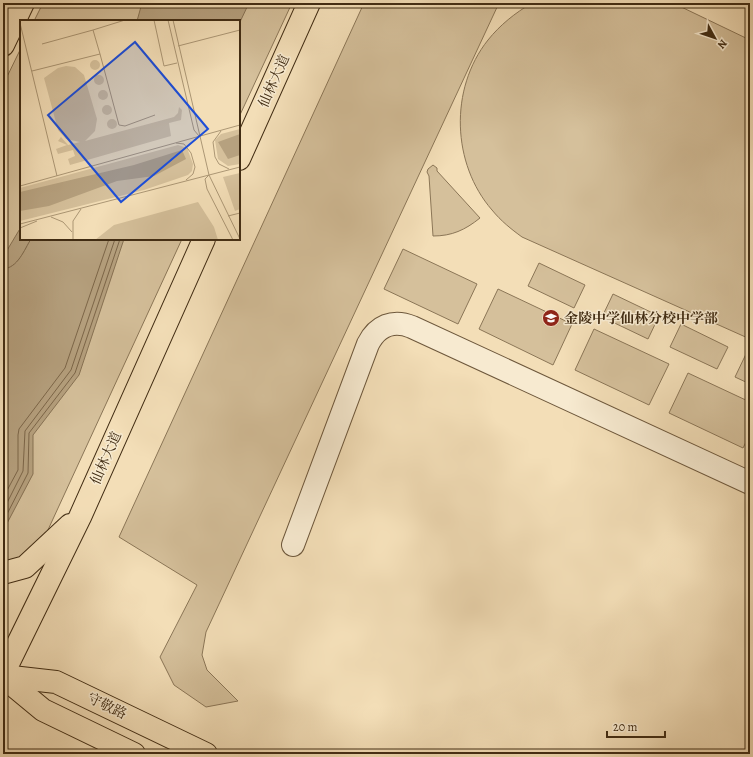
<svg xmlns="http://www.w3.org/2000/svg" width="753" height="757" font-family="Alegreya,'Noto Serif SC',serif">
<style>
.green{fill:#d5c09b;stroke:#8b7657}
.water{fill:#b6a17f;stroke:#877254}
.lines{fill:none;stroke-linecap:round;stroke-linejoin:round}
.shore{stroke:#7c6649;stroke-width:1}
.minor-casing{stroke:#6e583c;stroke-width:24}
.major-casing{stroke:#412c13;stroke-width:24}
.minor{stroke:#f7ead0;stroke-width:22}
.major{stroke:#f3deb7;stroke-width:22}
.labels{text-anchor:middle;dominant-baseline:central;stroke-width:3;stroke-linejoin:round;paint-order:stroke}
.street-label{font-size:14px;fill:#412c13;stroke:#f7ead0}
.poi-label{font-size:14px;font-weight:bold;fill:#412c13;stroke:#f7ead0;text-anchor:start}
.inset-road{fill:none;stroke:#ac9775;stroke-width:1}
.view{fill:#1d4ed8;fill-opacity:0.15;stroke:#1d4ed8;stroke-width:2}
.inset-edge{fill:none;stroke:#412c13;stroke-width:2}
</style>
<rect width="100%" height="100%" fill="#f3deb7"/>
<filter id="stains"><feTurbulence type="fractalNoise" baseFrequency=".005" numOctaves="4"/><feColorMatrix values="0 0 0 0 .2 0 0 0 0 .09 0 0 0 0 .02 0 0 0 .5 -.17"/></filter>
<radialGradient id="worn" r=".72"><stop offset=".6" stop-color="#630" stop-opacity="0"/><stop offset="1" stop-color="#630" stop-opacity=".3"/></radialGradient>
<g class="green">
<polygon points="43,3 292,3 239,117 239,21 34,21"/>
<polygon points="364,3 499,3 206,632 202,655 207,670 238,701 206,707 174,685 160,657 197,585 119,537"/>
<path d="M532 3H673L750 40V339L522 237C511 229 501 221 492 210 452 164 449 89 488 40 500 25 515 13 532 3Z"/>
<path d="M21 48V239H182L47 532C33 551 26 557 3 564V85Z"/>
<path d="M433 165 437 168V171L480 218C465 230 452 236 433 236L429 176 427 172 428 169Z"/>
<polygon points="403,249 477,284 458,324 384,289"/>
<polygon points="539,263 585,285 574,308 528,286"/>
<polygon points="498,289 572,324 553,365 479,329"/>
<polygon points="613,294 659,316 648,339 602,317"/>
<polygon points="681,324 728,347 717,369 670,347"/>
<polygon points="594,329 669,364 649,405 575,370"/>
<polygon points="746,354 750,356 750,384 735,377"/>
<polygon points="688,373 750,402 750,434 743,448 669,413"/>
</g>
<g class="water">
<polygon points="142,3 249,3 239,24 239,21 137,21"/>
<polygon points="21,227 21,239 124,239 79,375 33,435 33,474 3,531 3,257"/>
</g>
<g class="lines">
<g class="shore">
<path d="M3 269C18 268 24 250 31 239"/>
<polyline points="3,498 18,470 18,435 19,429 65,368 109,239"/>
<polyline points="3,511 23,471 25,431 71,370 115,239"/>
<polyline points="3,522 28,473 29,433 75,373 120,239"/>
</g>
<g class="minor-casing">
<path id="minor" d="M293 545 368 344C377 326 393 319 412 327L750 483"/>
</g>
<g class="major-casing">
<g id="major">
<polyline points="3,45 23,3"/>
<polyline points="239,159 309,3"/>
<polyline points="3,573 25,567 70,525"/>
<polyline points="3,674 80,517 204,239"/>
<polyline points="3,676 56,682 206,754"/>
<polyline points="3,677 43,710 134,754"/>
</g>
</g>
<use href="#minor" class="minor"/>
<use href="#major" class="major"/>
</g>
<defs>
<g id="school-disc" transform="scale(0.9)"><circle r="9.5" fill="#8f2418" stroke="#f7ead0"/><path d="M0-5L7-2L0 1L-7-2ZM-4 1L0 2.5L4 1V4Q0 6-4 4Z" fill="#fff"/></g>
</defs>
<g fill-rule="evenodd">
<use href="#school-disc" x="551" y="318"/>
</g>
<g class="labels">
<g class="street-label">
<text transform="translate(274 81) rotate(-66)">仙林大道</text>
<text transform="translate(106 458) rotate(-66)">仙林大道</text>
<text transform="translate(107 706) rotate(26)">守敬路</text>
</g>
<g class="poi-label">
<text x="564" y="318">金陵中学仙林分校中学部</text>
</g>
</g>
<g transform="translate(20 20)">
<rect width="220" height="220" fill="#f3deb7"/>
<path d="M70 45a5 5 0 1 1 10 0a5 5 0 1 1-10 0ZM46 46 55 47 64 55 77 99 75 111 65 121 154 97 158 93 159 87 162 90 161 100 149 103 151 116 50 145 48 139 55 136 53 130 38 134 36 129 47 125 38 121 41 117 48 125 60 122 46 119 38 110 24 58 38 48ZM74 60a5 5 0 1 1 10 0a5 5 0 1 1-10 0ZM78 75a5 5 0 1 1 10 0a5 5 0 1 1-10 0ZM82 90a5 5 0 1 1 10 0a5 5 0 1 1-10 0ZM87 104a5 5 0 1 1 10 0a5 5 0 1 1-10 0ZM220 109V144L208 146 198 139 195 120 201 114ZM158 125 167 128 173 144 172 151 168 155 124 170 0 201V168ZM220 153V189L215 191 203 157ZM178 182 194 207 198 220H75L94 205Z" fill="#d5c09b"/>
<path d="M220 114V135L208 139 198 122ZM162 130 166 139 134 156 97 161 29 186 0 191V172L114 145Z" fill="#b6a17f"/>
<path class="inset-road" d="M134 0 144 46 157 43M148 0 174 110 179 116M153 0 189 155M0 3 37 156M73 10 105 0M158 26 220 10M80 34 99 105 105 106 135 95M12 51 80 34 73 10 22 24M201 111 193 122 195 137 199 144 209 149M156 123 164 124 171 133 175 147 173 154 166 160M0 166 220 105M208 196 220 193M31 197 43 202 52 212M0 204 220 147M0 208 17 201M53 220V201L61 189M213 220 187 169 185 159 189 155 220 219"/>
<path class="view" d="M115 22 188 109 101 182 28 95Z"/>
<rect width="220" height="220" class="inset-edge"/>
</g>
<rect width="753" height="757" fill="none" stroke="#f3deb7" stroke-width="16"/>
<rect x="4" y="4" width="745" height="749" fill="none" stroke="#412c13" stroke-width="2"/>
<rect x="8" y="8" width="737" height="741" fill="none" stroke="#412c13"/>
<g transform="translate(715 38) rotate(130)" stroke="#f7ead0" stroke-width="3" paint-order="stroke">
<path d="M0-3L7 15L0 10L-7 15Z" fill="#412c13"/>
<text y="-6" font-size="11" font-weight="bold" text-anchor="middle" fill="#412c13">N</text>
</g>
<path d="M607 731v6h58v-6" fill="none" stroke="#412c13" stroke-width="2"/>
<text x="613" y="731" font-size="12" fill="#412c13" stroke="#f7ead0" stroke-width="3" paint-order="stroke">20 m</text>
<rect width="100%" height="100%" filter="url(#stains)"/>
<rect width="100%" height="100%" fill="url(#worn)"/>
</svg>
